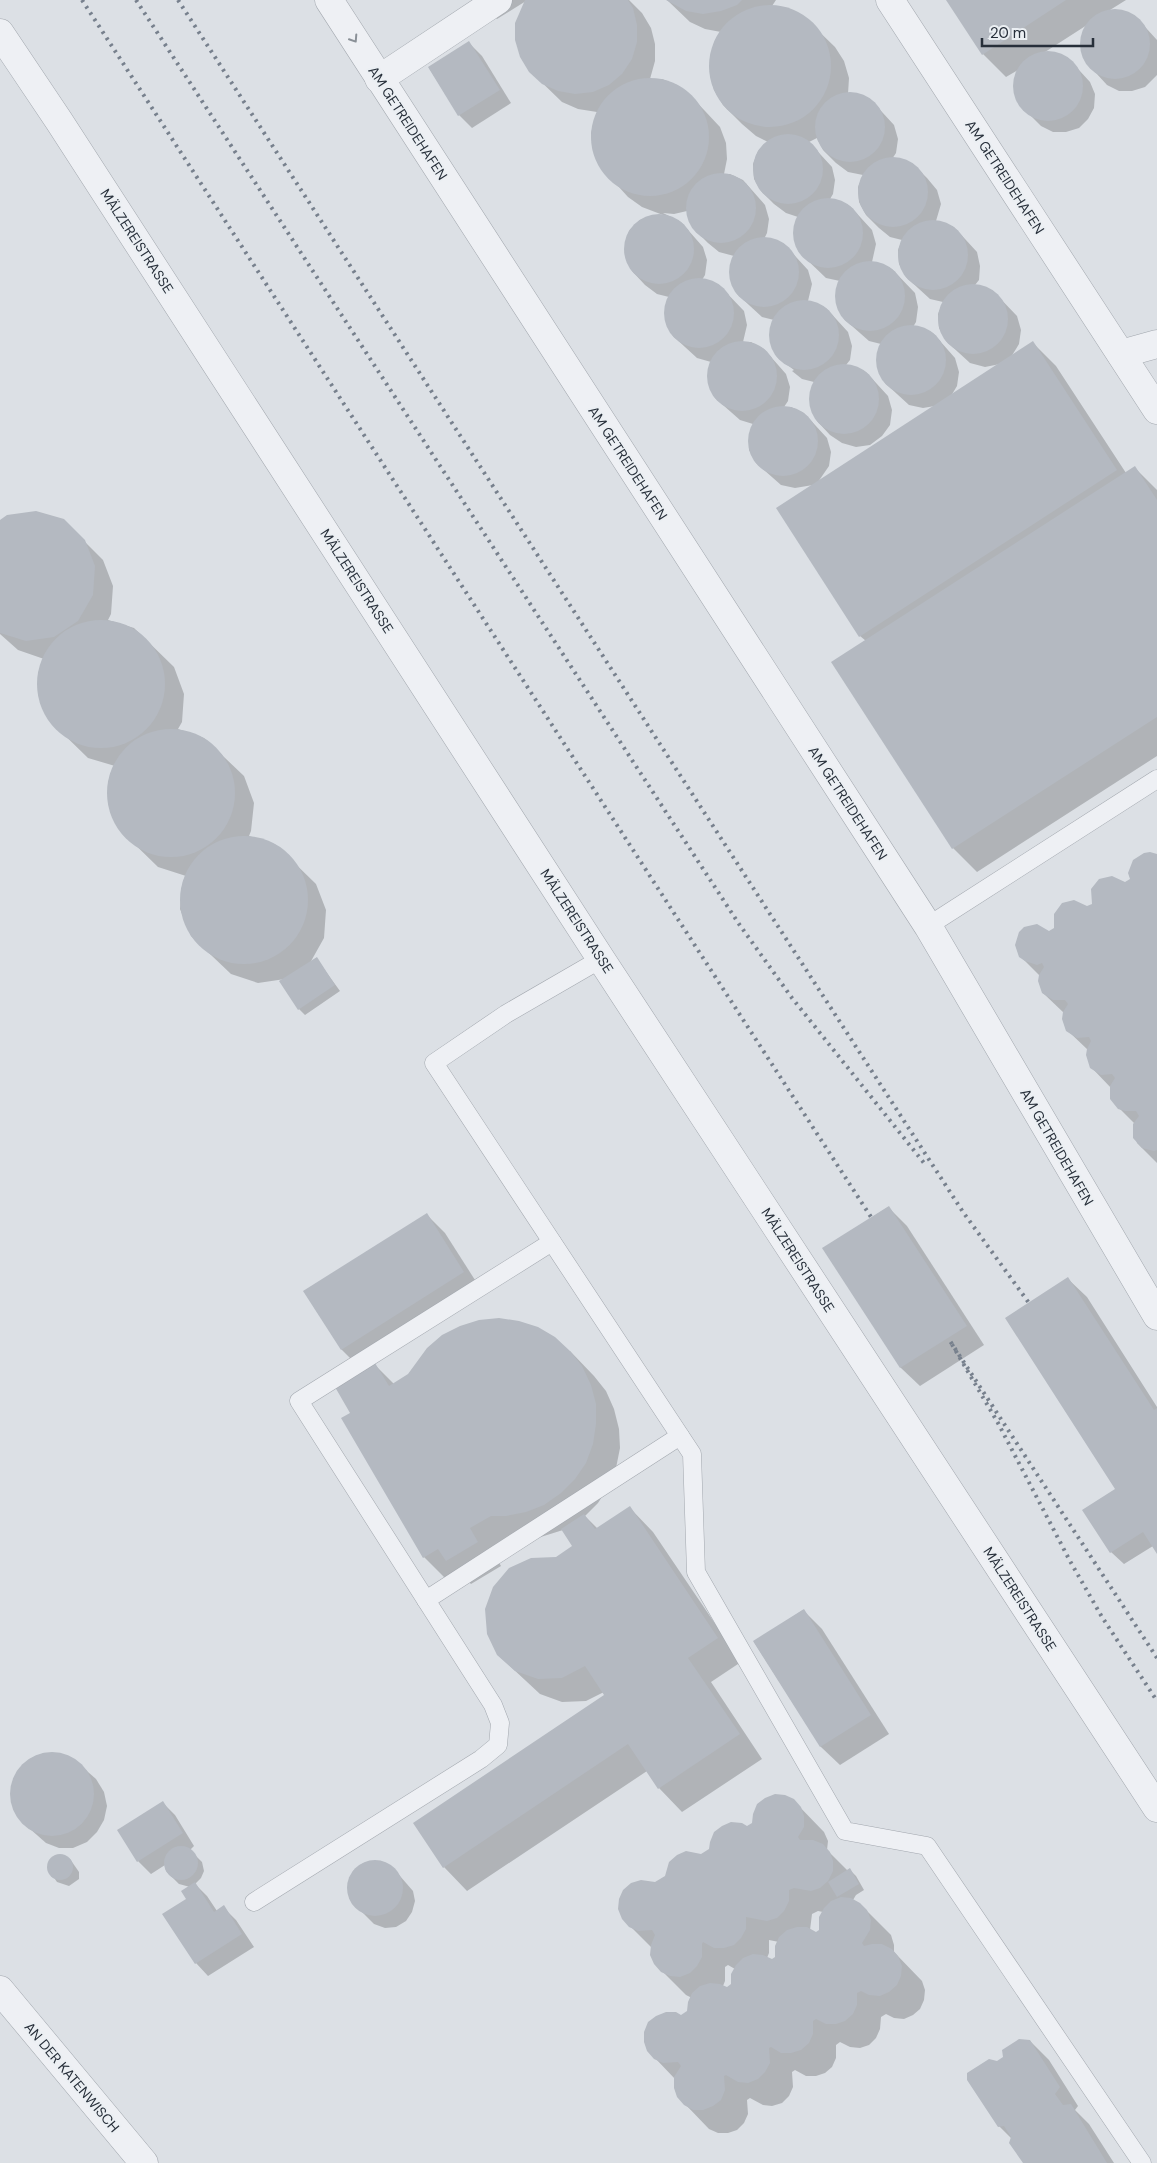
<svg xmlns="http://www.w3.org/2000/svg" width="1157" height="2163" font-family="'DM Sans',sans-serif">
<style>
.shadow{fill:#0003;fill-rule:evenodd}
.building{fill:#b4b9c1}
.lines{fill:none;stroke-linecap:round;stroke-linejoin:round}
.lane-casing{stroke:#a2a7ae;stroke-width:19}
.street-casing{stroke:#a2a7ae;stroke-width:29}
.lane{stroke:#eef0f4;stroke-width:18}
.street{stroke:#eef0f4;stroke-width:28}
.rail{stroke:#77808d;stroke-width:4;stroke-dasharray:2.5 5;stroke-linecap:butt}
.oneway{stroke:#8a9097}
.labels{text-anchor:middle;dominant-baseline:central;stroke-width:4;stroke-linejoin:round;paint-order:stroke}
.street-label{font-size:14px;fill:#272f3a;stroke:#ebeff3}
</style>
<rect width="100%" height="100%" fill="#dce0e5"/>
<g class="shadow">
<path d="M478 0H629L642 13 651 28 655 44V61L650 79H662L677 85 690 95 720 127 726 143 727 159 724 174H730L743 180 765 205 769 219 767 233 764 239H773L785 245 808 270 812 284 808 301 826 308 848 332 852 346 850 360 846 365 853 366 866 372 888 396 892 410 890 425 882 436 870 445 856 447 842 443 830 435 817 421 811 408 810 394 814 382 802 379 792 371 794 370 777 357 771 344 770 330 774 320 762 317 737 294 731 282 730 268 734 256 719 252 708 243 695 230 688 217 687 211 674 214 663 213 681 222 703 247 707 260 705 275 702 280H708L721 287 744 311 747 325 743 342H751L764 349 786 374 790 387 788 401 784 407H791L804 413 827 438 831 452 829 466 818 482 935 406 923 408 909 405 885 383 878 370 877 355 881 344 869 341 844 319 837 306 836 291 840 281 826 278 802 255 795 242 794 229 798 217 786 213 774 204 761 191 754 179 753 164 758 151 768 142 756 136 742 124 723 105 714 90 710 74V57L715 40 721 32 705 29 690 22 667 0H776L772 6 787 8 803 16 835 47 844 61 849 78 848 94H858L871 100 894 125 898 139 896 153 892 159H901L914 165 927 178 937 190 941 204 936 221 954 227 977 252 980 266 979 280 975 285 981 286 994 292 1017 316 1021 330 1019 344 1011 357 1033 343 1056 366 1126 473 1135 468 1157 490V756L977 872 953 848 833 662 866 641 860 636 813 485 795 488 781 485 756 463 749 450V436L753 424 740 420 715 398 709 386 708 371 711 362 697 358 673 336 666 323 665 308 669 297 657 294 645 285 632 271 626 259 625 245 629 231 640 220 653 215H663L642 207 628 197 599 165 593 149 591 133 597 112 578 109 562 102 530 71 517 23 526 1 497 19ZM817 138 823 150 836 163 848 172 863 175 858 187 859 202 866 215 879 228 890 237 902 240 898 250 899 264 906 277 930 299 943 302 938 314 939 328 946 341 970 363 985 367 1000 364 951 396 957 386 959 372 955 358 933 333 920 327H913L916 322 918 307 915 293 892 269 879 263 872 262 876 244 872 230 850 206 837 200 830 199 833 194 835 180 832 167 809 142Z"/>
<polygon points="948,0 1126,0 1110,10 1124,11 1136,17 1157,40 1157,75 1145,87 1132,91 1119,91 1107,85 1085,61 1081,48 1082,35 1087,25 1045,52 1056,53 1068,58 1090,82 1095,94 1094,108 1088,119 1079,128 1066,132 1053,132 1041,126 1018,103 1014,91 1015,77 1018,70 1006,77 983,54"/>
<polygon points="469,43 482,56 511,103 472,128 459,115 429,68"/>
<polygon points="0,522 84,541 103,560 113,586 111,614 108,620 134,628 174,667 184,694 182,722 178,729 204,738 244,776 254,803 251,831 249,836 276,845 316,884 326,910 324,938 310,963 316,958 340,991 305,1015 299,1009 285,979 258,983 231,974 191,936 180,909 183,881 186,876 158,867 118,828 108,802 110,774 115,766 88,758 48,719 38,693 41,664 44,659 18,650 0,634"/>
<polygon points="1157,856 1157,1163 1137,1143 1134,1131 1135,1124 1115,1104 1112,1089 1091,1067 1088,1050 1067,1030 1064,1013 1043,993 1040,976 1020,956 1087,908 1125,884"/>
<polygon points="888,1207 907,1226 984,1345 920,1386 901,1368 824,1249"/>
<polygon points="427,1215 445,1233 482,1291 360,1368 342,1350 305,1292"/>
<polygon points="1068,1279 1087,1297 1157,1407 1157,1552 1153,1546 1124,1564 1111,1552 1120,1496"/>
<polygon points="570,1351 594,1376 606,1391 614,1409 619,1429 620,1448 616,1468 609,1486 598,1503 585,1516 598,1529 630,1508 653,1532 741,1662 711,1682 762,1759 682,1812 659,1788 647,1771 467,1891 444,1867 606,1695 604,1692 586,1701 562,1702 540,1694 498,1655 556,1558 574,1547 563,1530 493,1552 501,1566 471,1584 460,1573 448,1581 424,1557 352,1413 375,1365 394,1384"/>
<polygon points="803,1610 822,1629 889,1734 840,1765 821,1747 754,1642"/>
<polygon points="44,1753 58,1753 72,1758 96,1779 104,1792 107,1806 104,1820 97,1832 87,1842 73,1848 59,1848 46,1843 21,1821 14,1809 11,1794 13,1781 20,1768 30,1759"/>
<path d="M793 1800 824 1832 828 1841 827 1850 848 1871 850 1870 856 1876 864 1890 856 1895 853 1900 860 1904 891 1935 894 1945V1952L922 1981 925 1990 924 2000 920 2009 913 2015 904 2019 894 2018 886 2014 881 2017 880 2029 876 2038 869 2045 860 2048 850 2047 840 2042 836 2045V2058L832 2067 825 2073 816 2076H806L795 2070 792 2072 793 2087 789 2096 782 2103 772 2106 763 2105 750 2098 747 2100 748 2114 744 2123 737 2130 728 2133H718L709 2129 685 2104 675 2079 655 2058 681 2017 689 2012 692 1998 686 1995 662 1971 652 1948 630 1926 655 1883ZM818 1911 823 1912 820 1931 816 1933 810 1930 812 1914ZM769 1940 779 1942 776 1958 772 1960 767 1958 769 1953ZM728 1965 735 1969 732 1985 727 1989 723 1986 725 1981V1967Z"/>
<polygon points="163,1803 175,1815 194,1846 190,1850 202,1862 204,1871 201,1878 195,1884 207,1896 217,1911 223,1907 236,1920 254,1947 208,1976 196,1963 164,1914 188,1899 190,1887 179,1884 166,1871 165,1865 151,1874 138,1861"/>
<polygon points="58,1855 64,1856 70,1859 79,1872 79,1879 69,1886 57,1882 48,1869 48,1863 52,1858"/>
<polygon points="372,1861 383,1862 393,1868 413,1891 415,1901 412,1912 406,1921 396,1927 385,1928 374,1924 353,1903 348,1893 349,1882 353,1871 362,1864"/>
<polygon points="1030,2041 1049,2060 1078,2106 1075,2110 1089,2124 1114,2163 1024,2163 1012,2139 999,2126 997,2062"/>
</g>
<g class="building">
<polygon points="525,0 628,0 633,8 637,25 637,42 632,59 622,74 609,85 593,92 575,94 558,91 542,84 529,72 520,57 515,40 515,23"/>
<polygon points="666,0 742,0 737,5 721,11 703,14 686,11"/>
<polygon points="946,0 1066,0 982,55"/>
<circle cx="770" cy="66" r="61"/>
<circle cx="1115" cy="44" r="35"/>
<polygon points="469,41 500,90 458,116 428,67"/>
<circle cx="1048" cy="86" r="35"/>
<circle cx="650" cy="137" r="59"/>
<circle cx="850" cy="127" r="35"/>
<circle cx="788" cy="169" r="35"/>
<circle cx="893" cy="192" r="35"/>
<circle cx="721" cy="208" r="35"/>
<circle cx="828" cy="233" r="35"/>
<circle cx="659" cy="249" r="35"/>
<circle cx="933" cy="255" r="35"/>
<circle cx="764" cy="272" r="35"/>
<circle cx="870" cy="296" r="35"/>
<circle cx="699" cy="313" r="35"/>
<circle cx="973" cy="319" r="35"/>
<circle cx="804" cy="335" r="35"/>
<circle cx="911" cy="360" r="35"/>
<circle cx="742" cy="376" r="35"/>
<polygon points="1033,341 1117,470 859,637 776,508"/>
<circle cx="844" cy="399" r="35"/>
<circle cx="783" cy="441" r="35"/>
<polygon points="1135,466 1157,500 1157,717 952,849 831,662"/>
<polygon points="36,511 64,519 85,540 95,566 93,595 78,621 54,637 26,641 0,633 0,520 7,515"/>
<circle cx="101" cy="684" r="64"/>
<circle cx="171" cy="793" r="64"/>
<circle cx="244" cy="900" r="64"/>
<polygon points="1150,852 1157,854 1157,1150 1154,1151 1142,1148 1133,1138 1133,1124 1139,1116 1136,1111 1125,1111 1118,1109 1110,1099 1110,1086 1115,1078 1112,1074 1101,1075 1090,1068 1086,1055 1087,1049 1091,1041 1089,1037 1077,1038 1066,1031 1062,1019 1063,1012 1068,1004 1065,1000 1053,1000 1042,993 1038,981 1039,975 1044,967 1042,963 1037,965 1025,961 1019,957 1015,945 1019,932 1024,927 1037,924 1049,931 1054,928 1054,914 1062,903 1074,900 1087,906 1092,904 1091,889 1099,879 1112,876 1125,882 1130,879 1128,873 1133,860 1144,853"/>
<polygon points="317,957 335,985 298,1010 279,981"/>
<polygon points="889,1206 967,1326 900,1368 822,1248"/>
<polygon points="427,1213 464,1272 341,1350 303,1291"/>
<polygon points="1068,1277 1154,1410 1157,1408 1157,1554 1143,1532 1110,1553 1082,1510 1115,1489 1005,1318"/>
<polygon points="499,1318 519,1321 538,1327 555,1337 570,1351 582,1366 591,1385 596,1404 596,1424 593,1444 586,1463 575,1479 561,1493 544,1505 526,1512 506,1516 491,1516 470,1528 478,1542 446,1561 438,1549 423,1558 341,1418 350,1413 335,1387 375,1363 389,1386 408,1374 427,1348 442,1335 460,1326 479,1320"/>
<polygon points="630,1506 718,1638 688,1658 740,1734 658,1789 628,1744 443,1868 413,1823 604,1695 585,1666 562,1678 538,1679 515,1671 497,1655 487,1634 485,1609 493,1587 509,1568 531,1558 556,1557 572,1546 561,1529 584,1514 595,1529"/>
<polygon points="804,1609 871,1715 820,1747 753,1641"/>
<circle cx="52" cy="1794" r="42"/>
<polygon points="775,1794 785,1795 794,1799 801,1807 804,1816 804,1827 798,1837 800,1840 813,1840 823,1844 830,1852 833,1861 833,1871 828,1881 820,1888 811,1891 794,1888 789,1890 789,1901 784,1911 777,1918 767,1921 746,1917 746,1929 741,1938 734,1945 724,1948 714,1948 703,1942 702,1944 702,1957 697,1966 690,1973 680,1977 670,1976 661,1972 654,1964 650,1955 651,1945 655,1935 652,1930 638,1931 629,1927 622,1919 618,1909 619,1899 623,1890 631,1883 641,1880 655,1882 665,1876 669,1862 677,1855 686,1851 701,1854 709,1849 710,1842 714,1832 722,1826 731,1822 742,1823 747,1826 752,1823 753,1814 757,1804 765,1798"/>
<polygon points="163,1801 183,1833 137,1862 117,1830"/>
<circle cx="181" cy="1863" r="17"/>
<circle cx="60" cy="1867" r="13"/>
<circle cx="375" cy="1888" r="28"/>
<polygon points="850,1868 859,1884 837,1897 828,1882"/>
<polygon points="195,1882 214,1912 224,1905 242,1934 195,1964 162,1914 186,1899 181,1891"/>
<polygon points="841,1897 851,1898 860,1903 867,1910 871,1920 870,1930 862,1943 864,1946 872,1944 882,1944 892,1949 898,1956 902,1966 901,1976 897,1985 889,1992 880,1996 869,1995 861,1991 857,1993 857,2005 853,2014 845,2021 836,2024 826,2024 816,2019 813,2021 813,2034 809,2043 801,2050 791,2053 781,2053 771,2047 769,2048 770,2063 765,2072 758,2079 748,2083 738,2082 726,2075 724,2076 725,2090 721,2100 713,2106 703,2110 693,2110 684,2105 677,2097 674,2088 674,2077 681,2066 678,2062 663,2063 654,2059 647,2051 644,2042 644,2032 648,2022 656,2016 666,2012 676,2012 681,2015 687,2011 688,2002 692,1993 700,1986 710,1983 720,1984 727,1987 731,1984 731,1974 736,1965 743,1958 753,1954 763,1955 772,1959 775,1957 775,1946 779,1937 787,1930 797,1927 807,1927 816,1932 819,1930 819,1917 824,1908 831,1901"/>
<polygon points="1019,2039 1030,2040 1060,2087 1055,2094 1063,2105 1071,2104 1107,2163 1023,2163 1009,2143 1011,2137 1004,2126 998,2127 967,2080 967,2073 989,2059 997,2061 1003,2057 1002,2050"/>
</g>
<g class="lines">
<g class="lane-casing">
<g id="lane">
<polyline points="928,926 1157,779"/>
<polyline points="601,959 506,1014 434,1063 692,1454 696,1572 845,1831 927,1846 1142,2163"/>
<polyline points="426,1600 680,1436"/>
<polyline points="254,1902 481,1759 498,1745 500,1723 493,1705 299,1401 552,1242"/>
</g>
</g>
<g class="street-casing">
<g id="street">
<polyline points="329,0 928,926 1157,1316"/>
<polyline points="890,0 1157,410"/>
<polyline points="0,33 59,121 601,959 1157,1808"/>
<polyline points="379,79 498,0"/>
<polyline points="1121,354 1157,344"/>
<polyline points="0,1990 144,2163"/>
</g>
</g>
<use href="#lane" class="lane"/>
<use href="#street" class="street"/>
<g class="rail">
<polyline points="82,0 871,1217"/>
<polyline points="136,0 739,924 792,998 924,1163"/>
<polyline points="178,0 963,1212 1029,1303"/>
<polyline points="1157,1658 950,1341 998,1423 1070,1561 1102,1617 1157,1701"/>
</g>
</g>
<defs><path id="oneway-chevron" d="M-2-3.5L2.5 0L-2 3.5" fill="none" stroke-width="1.6" stroke-linecap="round" stroke-linejoin="round" transform="scale(1.25)"/></defs>
<use class="oneway" href="#oneway-chevron" transform="translate(354 39) rotate(57)"/>
<g class="labels">
<g class="street-label">
<text transform="translate(408 123) rotate(57)">AM GETREIDEHAFEN</text>
<text transform="translate(1005 177) rotate(57)">AM GETREIDEHAFEN</text>
<text transform="translate(137 241) rotate(57)">MÄLZEREISTRASSE</text>
<text transform="translate(628 463) rotate(57)">AM GETREIDEHAFEN</text>
<text transform="translate(357 581) rotate(57)">MÄLZEREISTRASSE</text>
<text transform="translate(848 803) rotate(57)">AM GETREIDEHAFEN</text>
<text transform="translate(577 921) rotate(57)">MÄLZEREISTRASSE</text>
<text transform="translate(1057 1147) rotate(60)">AM GETREIDEHAFEN</text>
<text transform="translate(798 1260) rotate(57)">MÄLZEREISTRASSE</text>
<text transform="translate(1020 1599) rotate(57)">MÄLZEREISTRASSE</text>
<text transform="translate(72 2077) rotate(50)">AN DER KATENWISCH</text>
</g>
</g>
<path d="M982 38v8h111v-8" fill="none" stroke="#272f3a" stroke-width="2.5"/>
<text x="990" y="38" font-size="15" fill="#272f3a" stroke="#ebeff3" stroke-width="4" paint-order="stroke">20 m</text>
</svg>
